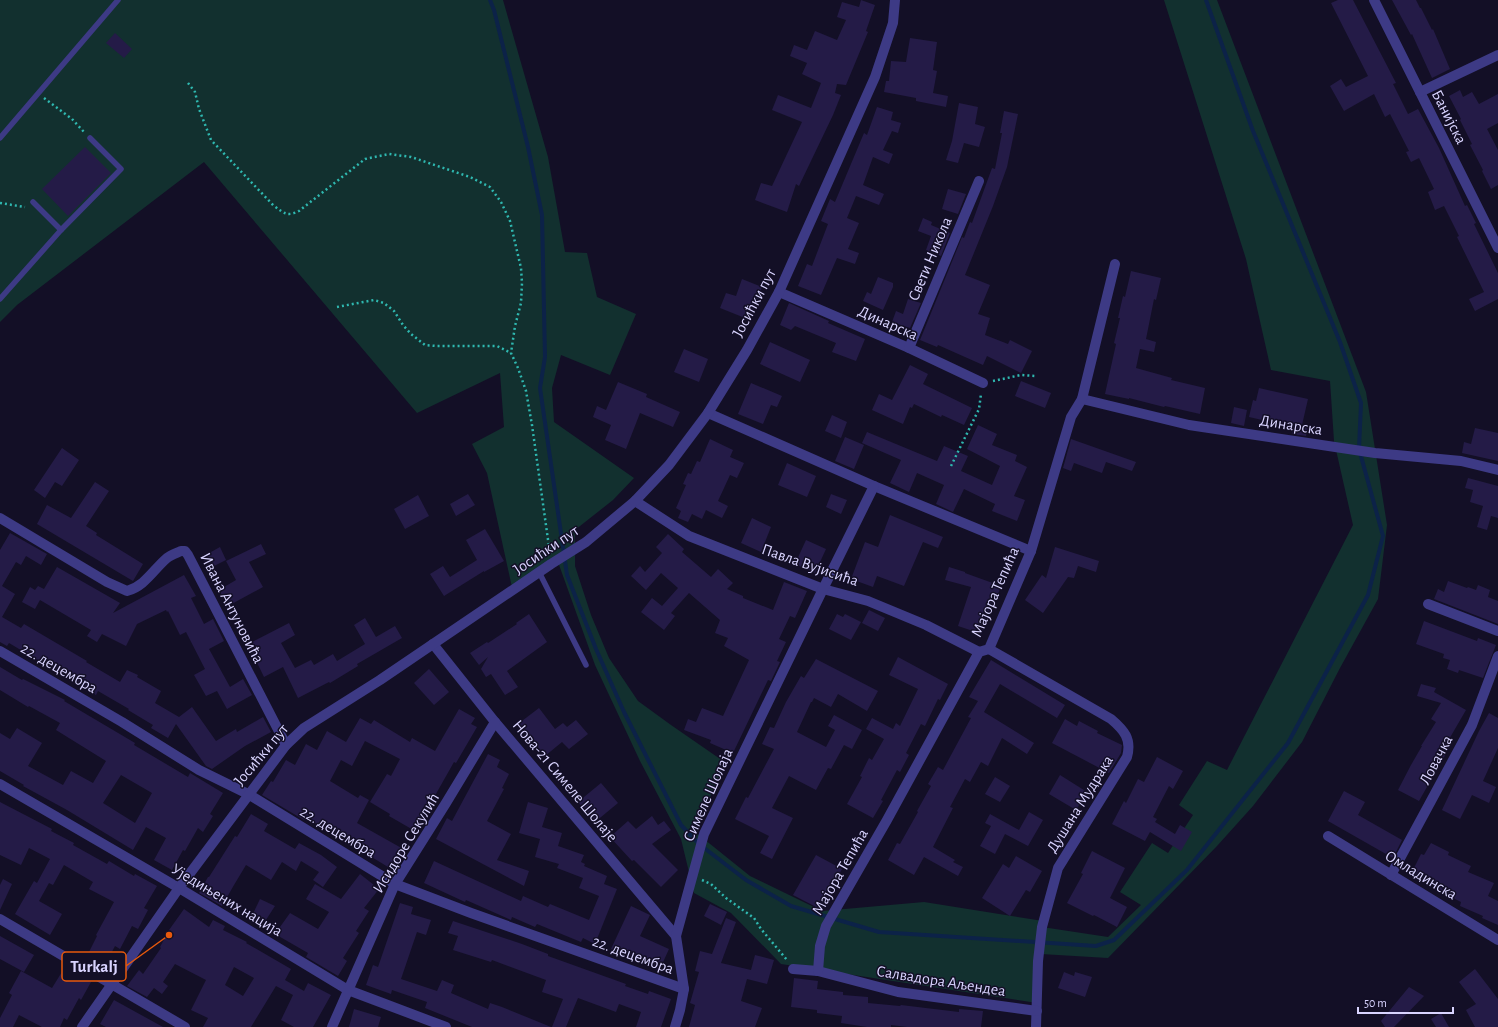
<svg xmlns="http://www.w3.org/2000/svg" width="1498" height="1027" font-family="'Alegreya Sans',sans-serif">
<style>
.green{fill:#12302f}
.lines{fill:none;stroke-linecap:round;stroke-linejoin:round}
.stream{stroke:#0c2248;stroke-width:4}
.building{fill:#241b47;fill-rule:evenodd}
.path{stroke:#2fb8b0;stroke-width:2.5;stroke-dasharray:2 3;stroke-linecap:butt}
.service{stroke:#3d3a85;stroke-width:5.5}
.minor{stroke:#3d3a85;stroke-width:10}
.labels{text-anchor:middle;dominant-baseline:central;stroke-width:3;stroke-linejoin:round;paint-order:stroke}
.street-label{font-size:16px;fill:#d9d4ff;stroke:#130f26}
.leader{fill:none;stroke:#e8590c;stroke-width:1.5}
.callout-dot{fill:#e8590c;stroke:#130f26;stroke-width:1.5}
.callout{fill:#130f26;stroke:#e8590c;stroke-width:1.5}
.callout-label{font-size:17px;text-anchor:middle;font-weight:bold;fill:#d9d4ff}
</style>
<rect width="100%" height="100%" fill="#130f26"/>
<polygon class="green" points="0,0 503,0 548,157 565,252 587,253 597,297 636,314 610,375 561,355 552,388 554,422 634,478 613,500 575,530 575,566 591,615 609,658 638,701 671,725 726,763 694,831 750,876 822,911 924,902 1043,921 1042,927 1108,937 1141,905 1120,892 1152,843 1168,853 1193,815 1179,805 1207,761 1227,770 1353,525 1334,441 1330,381 1271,370 1246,259 1164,0 1217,0 1366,392 1387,525 1378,599 1340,668 1302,742 1253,806 1217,846 1108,958 1041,954 1037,1003 781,964 731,913 694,893 681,839 640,761 595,665 558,562 513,592 487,473 472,444 504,427 500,373 417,413 204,162 17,305 0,322"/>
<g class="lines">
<polyline class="stream" points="490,0 494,10 528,147 542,215 545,357 540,388 567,575 596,649 624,712 681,825 699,844 746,880 791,906 879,932 1096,946 1114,940 1187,870 1288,743 1368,595 1383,536 1359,449 1361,403 1340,342 1253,131 1206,0"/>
</g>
<g class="building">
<polygon points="861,0 875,5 866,31 868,32 846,85 837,84 835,93 841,95 833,115 799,186 796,184 787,212 755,200 761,183 772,186 802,122 772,110 778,95 811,108 821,83 802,74 807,63 790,56 794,45 807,50 815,31 837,40 846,20 837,17 842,2 859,7"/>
<polygon points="1338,0 1353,0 1396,83 1393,84 1408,114 1418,109 1439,148 1465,206 1467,205 1476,223 1474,224 1498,273 1498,299 1475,311 1469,299 1484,292 1457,237 1459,236 1444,206 1435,210 1428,192 1434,189 1419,158 1411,162 1406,152 1409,151 1390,114 1385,117 1374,94 1344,111 1330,86 1341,79 1346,87 1368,76 1331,3"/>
<polygon points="1392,0 1416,0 1420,8 1421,8 1432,30 1433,29 1450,69 1432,78 1412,34 1411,35"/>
<polygon points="115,33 132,49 124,58 106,43"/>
<polygon points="910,38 937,42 933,70 937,71 933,93 948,96 946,107 916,101 916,98 884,92 886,81 889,81 891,61 906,62"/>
<polygon points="1460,90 1463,97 1472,92 1479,104 1498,94 1498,123 1487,129 1498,150 1498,185 1491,189 1482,171 1483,170 1470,145 1472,144 1460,120 1461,119 1449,96"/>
<polygon points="959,103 978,107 975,124 985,127 979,147 964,143 958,163 946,160 952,141"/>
<polygon points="877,107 893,112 891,120 901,123 898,133 892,131 883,150 893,154 889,164 873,157 863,185 884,194 879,205 856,196 847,218 859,223 848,249 859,253 855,264 837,258 821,295 798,286 807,264 812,266 828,224 821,221 830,199 835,202 864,133 867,135"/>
<polygon points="1004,111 1018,114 1007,167 993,206 965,275 990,285 978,314 990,318 985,335 1008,344 1010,340 1032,351 1021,373 987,356 983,365 938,345 937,347 920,340 962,237 964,238 970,222 972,223 992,168 995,169 1002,133 1000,133"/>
<polygon points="85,147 111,173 68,216 42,189"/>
<polygon points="948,189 966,194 958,214 942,209"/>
<polygon points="923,218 932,222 931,225 950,233 941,256 926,250 931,236 918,231"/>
<polygon points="1131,271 1161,278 1156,300 1154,299 1146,339 1156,342 1154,352 1140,349 1136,368 1172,378 1171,380 1205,388 1200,414 1165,406 1164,407 1129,398 1129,399 1105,394 1116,344 1114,343 1120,318 1118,318 1123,296 1125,297"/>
<polygon points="878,277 893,283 893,287 883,310 863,301 867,292 871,294"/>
<polygon points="742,279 762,287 750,320 720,308 726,293 736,296"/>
<polygon points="908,299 921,303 910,328 892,322 896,311 903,314"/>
<polygon points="789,303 829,321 828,323 865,339 856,361 832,352 836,343 795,326 791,330 780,325"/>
<polygon points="770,342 810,360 800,382 760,364"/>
<polygon points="684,349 708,359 699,382 674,372"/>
<polygon points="910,365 928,374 923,384 972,408 964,425 942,415 941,417 914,404 912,408 910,407 903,424 872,410 879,394 892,400"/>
<polygon points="1021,381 1051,393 1045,408 1015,396"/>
<polygon points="618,382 647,394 646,397 680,412 673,427 640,413 626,449 605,440 611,425 593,417 597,406 606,410"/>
<polygon points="751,383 782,396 777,407 771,405 763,424 738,414"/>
<polygon points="1259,388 1308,399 1302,425 1308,426 1306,436 1292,434 1293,427 1249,417 1253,400 1256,401"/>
<polygon points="1234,407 1247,410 1244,426 1231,423"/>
<polygon points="832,415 847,422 841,438 825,431"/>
<polygon points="978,425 997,434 992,445 1017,455 1015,461 1027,467 1014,496 1025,500 1017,521 992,511 995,504 964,489 953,512 936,504 944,485 917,473 909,492 890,483 901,460 862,443 867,432 937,461 944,446 968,456 961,471 992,485 1000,466 967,449"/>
<polygon points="1475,428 1498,433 1498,461 1462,453 1464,442 1471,444"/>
<polygon points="845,437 864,445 854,469 835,461"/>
<polygon points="710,439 733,450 730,457 744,463 737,478 730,475 718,501 728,506 722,518 706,510 702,519 692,514 688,522 678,518 681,511 676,508 686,485 683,484 688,473 691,474 697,461 700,462"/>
<polygon points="1071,439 1136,462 1132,471 1106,462 1102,473 1074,463 1071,471 1063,468"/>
<polygon points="62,448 79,460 62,486 55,482 45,498 34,490"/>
<polygon points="787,463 816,476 807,497 778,485"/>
<polygon points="1468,478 1498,486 1498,518 1491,516 1487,530 1477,527 1483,506 1470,502 1473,490 1465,488"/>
<polygon points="95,482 109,491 86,526 97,533 96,535 143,564 133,581 37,524 47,505 71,518"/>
<polygon points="468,494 475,505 456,516 450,504"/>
<polygon points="831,494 847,500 841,514 826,507"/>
<polygon points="418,495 429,516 405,529 394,509"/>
<polygon points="890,515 943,537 938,548 923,542 904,586 877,576 873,587 851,579 865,542 878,547"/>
<polygon points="752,518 771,527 761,552 741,543"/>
<polygon points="485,529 504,561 484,572 484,571 444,596 430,574 443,566 450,577 477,560 466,540"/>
<polygon points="10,533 47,554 41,565 26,556 21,565 16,562 2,586 15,594 2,617 21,628 24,624 87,661 86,662 120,682 127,670 138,675 137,677 161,691 155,703 179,717 192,707 216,741 236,729 237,732 263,717 271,732 245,746 212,769 206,766 176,724 168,738 151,728 153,725 128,710 129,709 98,691 96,695 9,643 7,646 0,642 0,550"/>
<polygon points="668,534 684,549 682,552 711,577 718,569 733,583 727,589 743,596 743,598 773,610 784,582 807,591 795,618 790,616 779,639 786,642 777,661 780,662 771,681 768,680 733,753 710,743 711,740 684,730 688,719 696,722 702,708 723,716 749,660 724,646 728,638 715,633 720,620 689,593 671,613 675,616 664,630 641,612 652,598 662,606 678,588 661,573 646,590 631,576 640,566 645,572 662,553 656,547"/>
<polygon points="806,540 826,549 815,573 795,564"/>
<polygon points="261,544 266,554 249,562 263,587 228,606 219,590 236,580 226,561"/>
<polygon points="220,547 226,560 208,569 202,557"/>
<polygon points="1055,547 1099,561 1096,572 1078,566 1074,578 1068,577 1043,613 1025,600 1042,575 1046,578"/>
<polygon points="57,567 120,603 113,613 184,575 196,596 191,598 204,624 213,619 224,641 209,649 230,687 243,679 252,695 227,709 217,691 206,696 194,675 205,669 186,632 180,635 168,611 167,612 166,610 137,624 126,646 102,634 97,642 87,636 91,630 40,600 35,609 22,602 30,587 35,590 38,586 44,589"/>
<polygon points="949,567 965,572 965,573 1001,586 993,608 991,607 982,634 958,626 971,587 945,580"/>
<polygon points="1448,581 1467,588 1468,587 1476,590 1478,585 1490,590 1488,597 1498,601 1498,624 1434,599 1438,589 1444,592"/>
<polygon points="869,610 885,618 878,631 862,623"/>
<polygon points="529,614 547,642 507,671 518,687 505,695 491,674 486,677 481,669 488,657 479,665 470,653 487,642 488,643 517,624 516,623"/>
<polygon points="837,614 843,617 845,614 861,622 851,640 829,629"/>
<polygon points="365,618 376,637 395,626 402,638 357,664 358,666 330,683 329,682 298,698 283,667 264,677 248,644 289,623 295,635 281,643 295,668 311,660 314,665 333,654 337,661 365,644 354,625"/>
<polygon points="1424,621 1477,641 1478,638 1496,645 1483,678 1459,670 1458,673 1447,669 1450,660 1443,658 1444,654 1416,644"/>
<polygon points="898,657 948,684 940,700 938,699 925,726 921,724 906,753 909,755 900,772 897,770 881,800 883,801 873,818 847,804 862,777 860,776 869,758 872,760 884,739 866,729 872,718 893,729 896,723 900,726 918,689 889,675"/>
<polygon points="816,659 878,691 867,711 838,694 831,707 814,698 812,702 811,702 797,732 826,747 835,730 828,726 834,715 862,730 852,749 844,745 831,769 828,768 816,790 789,776 772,808 793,818 772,859 760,853 769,836 735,819 746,797 748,798 774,749 762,744 770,727 774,728 786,702 801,676 804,678"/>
<polygon points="991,660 1065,705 1057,718 1000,684 984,712 1034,743 1027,754 1002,738 988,766 981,762 970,782 965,779 950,807 953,808 933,847 955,860 953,862 963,867 958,876 924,857 914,875 888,860 897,843 900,844 918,812 917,811 931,786 928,784 938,767 943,770 971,718 968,717 978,701 969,697"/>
<path d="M0 667 22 680 23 679 65 700 64 701 135 743 134 745 188 777 190 773 223 793 210 814 213 816 203 832 198 828 185 851 183 850 172 870 154 860 166 838 146 827 133 850 67 810 23 786 24 785 0 771V733L10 739 17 728 42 743 28 766 63 785 71 771 93 783 106 761 56 730 60 723 29 706 28 707 0 690ZM121 775 152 793 135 823 103 803Z"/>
<polygon points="429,669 449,692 434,705 414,683"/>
<polygon points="1421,684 1436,688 1434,692 1466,710 1448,741 1452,743 1419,801 1398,790 1411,765 1422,746 1421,746 1436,722 1431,719 1441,703 1417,696"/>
<polygon points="539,708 555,729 563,723 567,727 576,720 588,734 569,749 562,742 545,756 530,737 528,739 518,724"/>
<polygon points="459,709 475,718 471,724 477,727 456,763 454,762 415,831 389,816 390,814 370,802 387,774 391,776 400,759 365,741 352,766 341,760 330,781 358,798 360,795 369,800 357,823 405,850 393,870 327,830 306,818 304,820 262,795 271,781 273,782 286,760 295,765 306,744 317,750 327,731 346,742 360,718 371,724 374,720 410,742 412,738 435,751"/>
<polygon points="1489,713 1498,718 1498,748 1483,781 1496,787 1489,803 1472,795 1460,819 1442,810 1479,731"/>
<polygon points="1065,719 1077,726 1079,721 1098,731 1097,733 1122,745 1121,753 1109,773 1052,743"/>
<polygon points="488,754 500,760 497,767 509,774 502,788 504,789 487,821 511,834 497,860 529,871 524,886 436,839 447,818 452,821"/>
<polygon points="1157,757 1183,771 1173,789 1169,786 1153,817 1157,819 1155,822 1175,834 1180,825 1192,832 1181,851 1150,832 1145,841 1112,824 1124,801 1126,803 1138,779 1144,782"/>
<polygon points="1060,775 1087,792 1076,810 1049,794"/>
<polygon points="995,777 1010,786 1000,802 985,794"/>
<polygon points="601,783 618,803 595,822 578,802"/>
<polygon points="1344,791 1365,802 1358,815 1402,840 1393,858 1328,821"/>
<polygon points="0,802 52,829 51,831 74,843 73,845 107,864 109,861 134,876 135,874 157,886 144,908 148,910 138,929 132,926 120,949 115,946 104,967 86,958 97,936 96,935 114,902 89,889 93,882 64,865 53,885 49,883 39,901 62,914 50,935 15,914 34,881 37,883 50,859 29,848 21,865 0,855"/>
<polygon points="528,802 548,808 542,827 562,833 558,846 584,855 581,862 585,864 584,866 607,876 604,884 617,889 595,944 583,938 581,942 537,924 535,927 512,917 511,920 466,900 465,902 424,883 434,861 521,901 523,896 548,907 550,904 589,920 599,896 579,888 583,878 557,868 559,864 535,857 540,839 519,833"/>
<polygon points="1029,812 1043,820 1028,846 1005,834 995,854 980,846 991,826 985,823 990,814 1019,830"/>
<polygon points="251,814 268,824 264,831 295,849 299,843 321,855 337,867 323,887 313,880 319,872 301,861 296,871 282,862 271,880 246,865 234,885 222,906 199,893 208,877 209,877 235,836 237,837"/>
<polygon points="652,816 658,825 664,821 671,830 652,844 678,870 661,887 634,860 632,861 610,837 628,821 636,829"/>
<polygon points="1431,843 1449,852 1448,855 1471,866 1468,872 1494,883 1488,896 1498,901 1498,925 1482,918 1483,916 1460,906 1461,902 1433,888 1434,886 1411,874 1421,854 1424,855"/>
<polygon points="1092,851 1125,868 1110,898 1127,907 1117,927 1094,915 1093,916 1067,903 1083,874 1081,873"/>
<polygon points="816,855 842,869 820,909 793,895"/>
<polygon points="1016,856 1042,871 1030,892 1026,890 1010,916 982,898 1003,864 1009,868"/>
<polygon points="360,874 379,889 364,908 369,911 356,931 359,933 343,958 347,961 338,976 306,957 308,953 275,934 290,913 318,929 329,912 306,899 315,884 341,899"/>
<polygon points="3,879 12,884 0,910 0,885"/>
<polygon points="260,899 275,906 262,926 250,920"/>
<polygon points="400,903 413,907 411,914 431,920 426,935 417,932 401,979 437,991 442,980 454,985 451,993 488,1009 490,1003 502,1007 551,1027 472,1027 425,1008 427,1002 392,990 391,994 366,985 373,965 378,967"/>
<polygon points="710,904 727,912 721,925 704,916"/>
<polygon points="631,906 650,915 640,936 669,949 659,971 611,949"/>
<path d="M184 909 209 927 213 920 225 926 223 930 247 942 246 943 291 969 285 980 304 991 308 983 331 995 313 1027H294L281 1020 293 995 276 986 251 1027H203L208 1018 191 1010 206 980 175 964 163 982 168 986 162 994 154 988 147 997 127 986 139 970 143 974 161 948 160 947 169 930ZM234 967 254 978 243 996 225 985Z"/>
<polygon points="726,918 736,922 721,963 751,970 755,955 774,960 767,984 747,979 741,1001 762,1008 755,1027 689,1027 695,1005 690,1003 699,972 695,971 700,951 712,954"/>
<polygon points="453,921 522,944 548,954 548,956 626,984 625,986 648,994 649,991 671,999 661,1027 636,1027 641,1012 619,1004 616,1012 578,998 566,1027 552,1027 563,999 542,992 546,980 492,960 491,962 453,950 458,936 448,933"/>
<polygon points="0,936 34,955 24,972 0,959"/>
<polygon points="65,967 91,982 81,1000 79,998 67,1020 64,1018 60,1027 42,1027 19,1015 13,1027 0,1027 0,1018 12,995 9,993 21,971 52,988"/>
<polygon points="1475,969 1498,999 1498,1027 1475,1027 1466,1010 1476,1004 1459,982"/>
<polygon points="1064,972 1074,976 1075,972 1092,977 1085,997 1058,988"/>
<polygon points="794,978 818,981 817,989 843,992 843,995 868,997 868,1003 900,1006 901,1005 959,1012 959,1009 983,1011 981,1027 907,1027 891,1025 891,1027 867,1027 841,1023 842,1016 817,1013 817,1010 791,1007"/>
<polygon points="1409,987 1424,996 1394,1027 1385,1027 1381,1021"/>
<polygon points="114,1000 163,1027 106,1027 100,1024"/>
<polygon points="354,1009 381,1017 378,1027 349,1027"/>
<polygon points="1441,1013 1449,1027 1436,1027 1431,1019"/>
</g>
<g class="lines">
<g class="path">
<path d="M188 83 195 92 199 109 211 140 274 206C284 213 287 217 299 211L365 159 389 154 411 157 470 177 490 187 501 202 510 221 521 268 522 283 521 303 515 326 511 353 518 368 526 391 532 425 550 554"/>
<polyline points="44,98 72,119 84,132"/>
<polyline points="0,203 25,207"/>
<polyline points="337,307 374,300 384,303 394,311 403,325 411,334 425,345 437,346 497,346 511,353"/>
<polyline points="993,381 1021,375 1036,376"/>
<polyline points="951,466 979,409 981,394"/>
<polyline points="702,880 711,884 726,898 754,918 761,929 787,960"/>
</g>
<g class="service">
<polyline points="0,138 118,0"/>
<polyline points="33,202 61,230"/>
<polyline points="0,299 61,230 121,169 90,138"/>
<polyline points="539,572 586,665"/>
</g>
<g class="minor">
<polyline points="1374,0 1498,248"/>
<polyline points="1420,92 1498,55"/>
<polyline points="779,292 909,348 983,383"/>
<polyline points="909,348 979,181"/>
<polyline points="1082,399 1189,425 1375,453 1461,461 1498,470"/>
<polyline points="708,413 874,486 1031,551"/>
<polyline points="635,501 689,536 823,589 868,601 926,625 979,652"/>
<path d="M0 518 107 582 127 591C145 586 153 570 167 558 171 555 177 553 181 551H185L188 555 286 745"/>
<polyline points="1428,604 1498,631"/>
<polyline points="433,644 495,722 676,936"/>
<path d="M989 649 1111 719C1124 730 1132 739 1127 757L1058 868 1042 927 1038 961 1036 1027"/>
<polyline points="0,651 122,722 199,770 248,794 395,884 471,913 684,989"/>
<polyline points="0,784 179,888 348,990 446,1027"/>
<polyline points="1328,836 1498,940"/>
<polyline points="1391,875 1472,725 1498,656"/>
<polyline points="0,919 185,1027"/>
<polyline points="793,969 818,971 898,992 1037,1011"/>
<polyline points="818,971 820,946 826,926 887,820 979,652 989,649 1031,551 1071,417 1082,399 1115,264"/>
<polyline points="82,1027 179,888 286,745 304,728 380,680 551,564 586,542 635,501 669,465 708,413 747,350 779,292 875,77 893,23 895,0"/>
<polyline points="332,1027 395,884 446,803 495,722"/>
<polyline points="675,1027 680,1010 684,989 676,936 704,834 823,589 874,486"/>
</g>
</g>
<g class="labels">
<g class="street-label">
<text transform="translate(1449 117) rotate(63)">Банијска</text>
<text transform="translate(930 259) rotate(-67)">Свети Никола</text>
<text transform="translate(754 303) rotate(-62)">Јосићки пут</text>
<text transform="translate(888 323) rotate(24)">Динарска</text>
<text transform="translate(1291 425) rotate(9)">Динарска</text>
<text transform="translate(546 550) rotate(-34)">Јосићки пут</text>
<text transform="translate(810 565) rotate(19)">Павла Вујисића</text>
<text transform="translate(995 592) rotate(-66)">Мајора Тепића</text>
<text transform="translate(232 608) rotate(63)">Ивана Антуновића</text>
<text transform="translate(59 668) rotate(30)">22. децембра</text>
<text transform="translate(261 755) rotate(-50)">Јосићки пут</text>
<text transform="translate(1436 760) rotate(-62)">Ловачка</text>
<text transform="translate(565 781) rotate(50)">Нова-21 Симеле Шолаје</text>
<text transform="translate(708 795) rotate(-66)">Симеле Шолаја</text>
<text transform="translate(1080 804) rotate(-58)">Душана Мудрака</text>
<text transform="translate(338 832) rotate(31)">22. децембра</text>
<text transform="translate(406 843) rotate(-59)">Исидоре Секулић</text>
<text transform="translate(840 872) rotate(-60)">Мајора Тепића</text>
<text transform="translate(1421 875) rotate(31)">Омладинска</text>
<text transform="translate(227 900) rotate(31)">Уједињених нација</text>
<text transform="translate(633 955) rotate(20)">22. децембра</text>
<text transform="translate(941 981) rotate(9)">Салвадора Аљендеа</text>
</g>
</g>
<path class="leader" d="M169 935L126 966"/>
<circle class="callout-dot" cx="169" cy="935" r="4"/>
<rect class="callout" x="62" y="952" width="64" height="29" rx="4"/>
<g class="callout-label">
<text x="94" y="972">Turkalj</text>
</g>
<path d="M1358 1007v6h95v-6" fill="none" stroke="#d9d4ff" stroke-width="2"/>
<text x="1364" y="1007" font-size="12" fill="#d9d4ff" stroke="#130f26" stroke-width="3" paint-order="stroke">50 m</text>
</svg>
